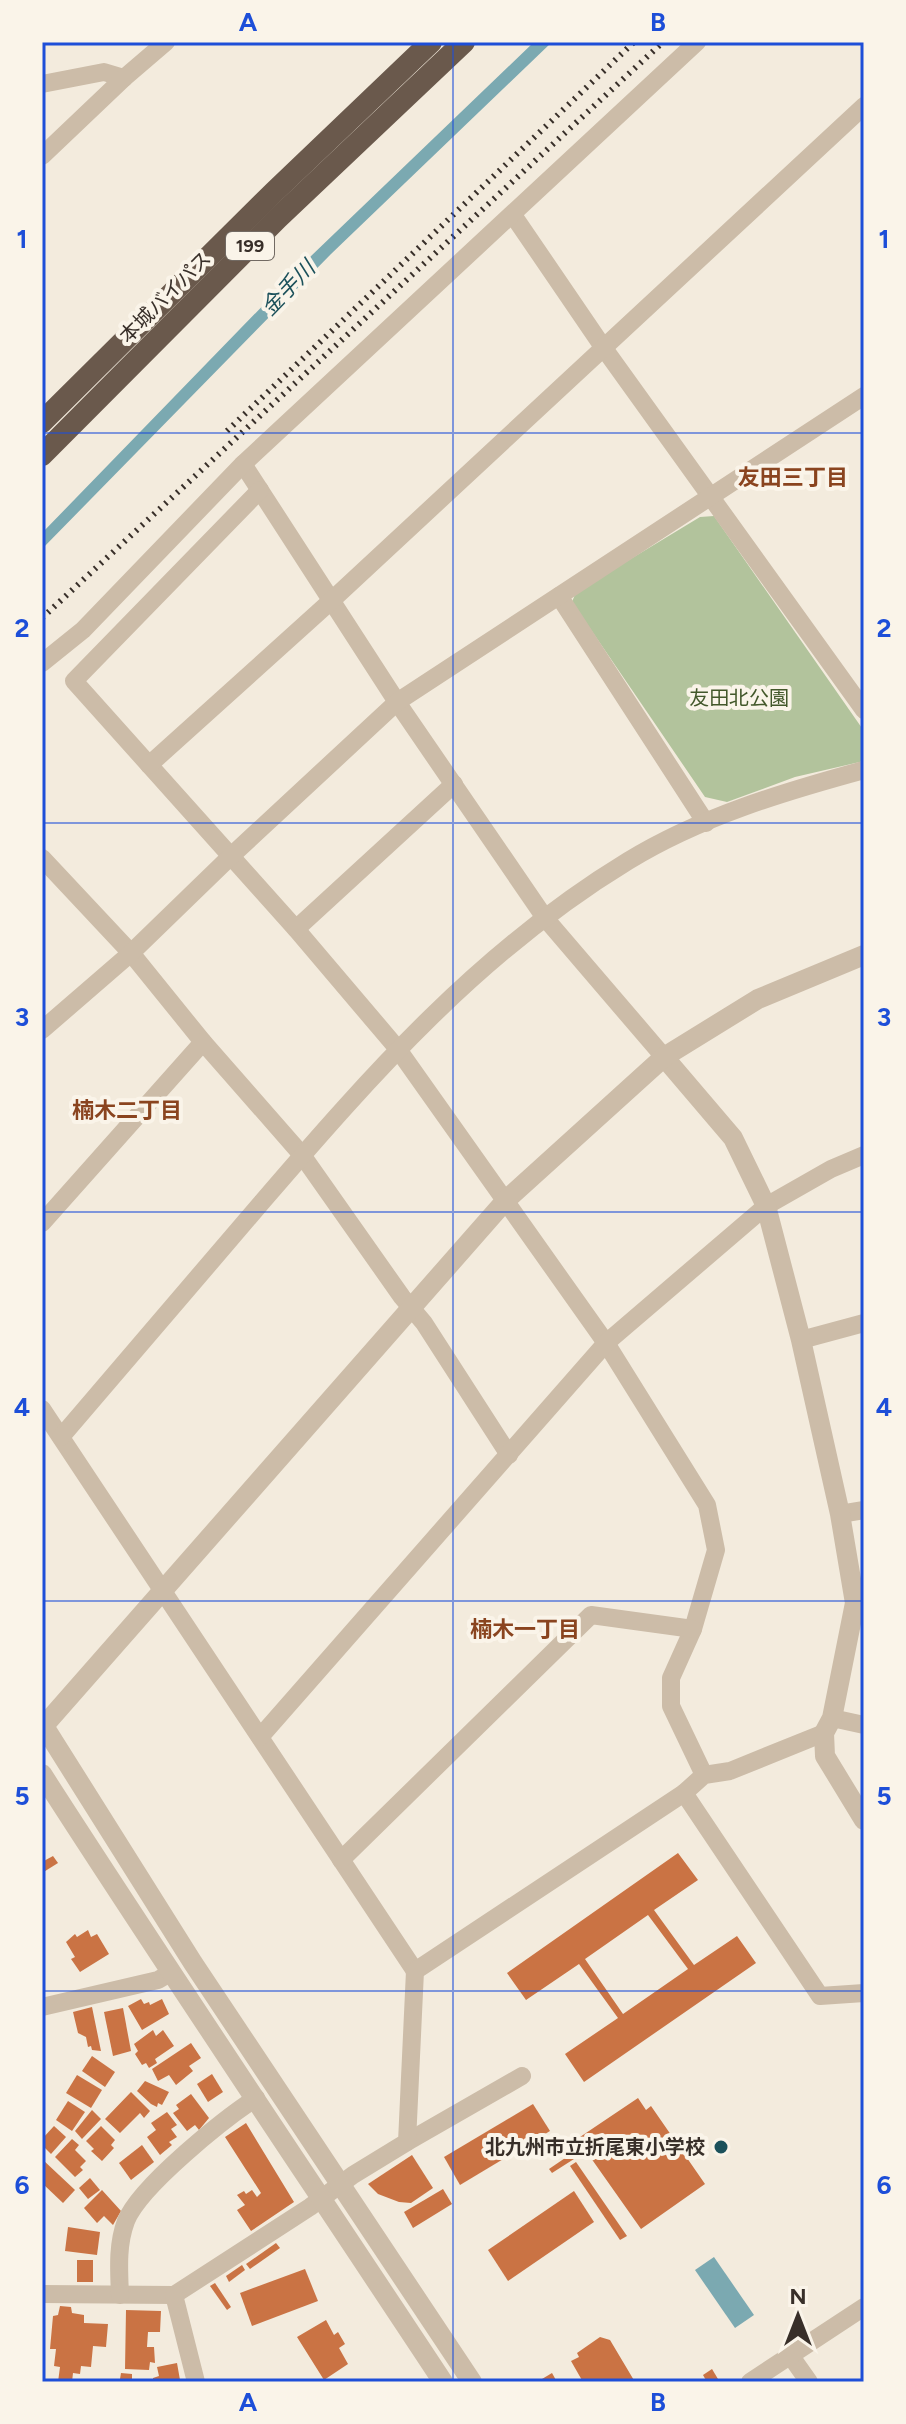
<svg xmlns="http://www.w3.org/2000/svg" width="906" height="2424" font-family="Figtree,'Noto Sans JP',sans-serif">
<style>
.green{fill:#b2c39c}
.water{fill:#7ba9b1}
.building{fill:#ca7344;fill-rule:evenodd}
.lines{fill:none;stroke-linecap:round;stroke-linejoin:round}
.minor{stroke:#ccbca8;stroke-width:18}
.tertiary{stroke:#ccbca8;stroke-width:20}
.trunk{stroke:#6a594c;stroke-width:22}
.rail{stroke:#382f29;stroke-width:6;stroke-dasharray:2 6;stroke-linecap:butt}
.grid{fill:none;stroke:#1d4ed8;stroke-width:2;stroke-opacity:0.55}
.poi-dot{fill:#1c515b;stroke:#faf4e9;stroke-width:3}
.labels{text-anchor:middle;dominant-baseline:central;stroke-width:8;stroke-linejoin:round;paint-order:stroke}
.shield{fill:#faf4e9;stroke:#726a63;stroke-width:2}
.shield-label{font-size:18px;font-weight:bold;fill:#382f29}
.street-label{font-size:20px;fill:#382f29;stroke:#faf4e9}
.park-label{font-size:20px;fill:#43582b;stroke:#faf4e9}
.poi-label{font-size:20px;font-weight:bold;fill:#382f29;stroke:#faf4e9;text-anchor:end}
.water-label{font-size:22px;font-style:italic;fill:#1c515b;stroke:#faf4e9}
.neighbourhood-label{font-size:22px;font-weight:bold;fill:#8a441f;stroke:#faf4e9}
.neatline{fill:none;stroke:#1d4ed8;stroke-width:3}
.grid-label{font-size:26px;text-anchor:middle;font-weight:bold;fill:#1d4ed8}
</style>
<rect width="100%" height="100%" fill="#f3ebdd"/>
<polygon class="green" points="714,516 864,731 864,761 795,777 727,802 705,797 572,602 576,592 700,517"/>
<g class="water">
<polygon points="534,42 552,42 331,254 42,549 42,533 310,257"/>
<polygon points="714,2257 754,2315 735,2328 695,2270"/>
</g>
<g class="building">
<path d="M678 1853 698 1880 654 1910 694 1965 737 1936 756 1963 584 2082 565 2054 618 2018 579 1964 526 2000 507 1973ZM648 1915 688 1969 623 2014 585 1959Z"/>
<polygon points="53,1856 58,1863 42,1873 42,1862"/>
<polygon points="88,1930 91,1937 97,1934 109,1954 80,1972 71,1959 75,1957 66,1942 75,1934 77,1937"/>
<polygon points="141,1999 144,2004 149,2002 150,2005 162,1999 169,2014 142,2030 128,2006"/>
<polygon points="92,2007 101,2051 92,2050 91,2046 88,2047 86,2037 78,2033 73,2012"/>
<polygon points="123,2008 131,2051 113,2056 104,2012"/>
<polygon points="153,2030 156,2036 163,2030 174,2046 155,2059 157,2063 149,2068 146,2063 142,2065 135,2054 138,2051 134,2044"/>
<polygon points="191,2043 201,2058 189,2066 193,2071 176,2085 169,2075 158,2081 152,2069"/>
<polygon points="92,2056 115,2072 105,2087 82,2071"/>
<polygon points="212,2074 223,2092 208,2102 197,2084"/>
<polygon points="77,2075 102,2090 91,2108 66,2093"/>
<polygon points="145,2081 169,2092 162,2105 158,2103 157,2107 151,2104 137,2091"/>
<polygon points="131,2092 150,2111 144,2118 140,2113 120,2133 105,2119"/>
<polygon points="191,2094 209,2118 199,2130 195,2125 187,2131 173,2113 179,2109 176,2105"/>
<polygon points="638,2098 646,2110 651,2106 705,2184 641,2229 586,2151 590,2149 580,2137"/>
<polygon points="68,2101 85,2112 72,2131 56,2120"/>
<polygon points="533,2104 550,2131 460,2185 444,2157"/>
<polygon points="92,2110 101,2119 82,2139 75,2131"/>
<polygon points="167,2112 177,2125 171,2129 177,2137 169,2142 172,2145 160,2155 147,2137 156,2130 151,2123"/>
<polygon points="246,2123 294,2202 251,2231 237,2210 245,2205 237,2195 244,2191 246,2194 252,2190 257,2197 261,2193 225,2137"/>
<polygon points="54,2126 66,2137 51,2154 42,2145 42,2139"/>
<polygon points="101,2126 115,2140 111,2145 114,2148 102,2161 91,2151 94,2149 86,2141"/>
<polygon points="72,2139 79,2145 75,2150 86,2161 80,2167 83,2170 75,2177 55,2157"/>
<polygon points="142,2145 154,2162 131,2180 119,2163"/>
<polygon points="571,2154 574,2159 552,2173 549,2169"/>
<polygon points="412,2155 433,2188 411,2203 399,2202 378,2194 368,2184"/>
<polygon points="42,2159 75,2190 63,2203 42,2183"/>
<polygon points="576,2162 627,2236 620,2240 570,2166"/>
<polygon points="90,2178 100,2190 88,2199 79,2188"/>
<polygon points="443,2189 452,2204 413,2228 404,2212"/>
<polygon points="102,2190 121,2211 113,2225 104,2216 97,2223 84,2208"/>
<polygon points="574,2191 594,2222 508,2281 488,2250"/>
<polygon points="68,2227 100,2232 97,2255 65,2251"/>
<polygon points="276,2243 280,2248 250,2269 246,2264"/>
<rect x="77" y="2260" width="16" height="22"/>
<polygon points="242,2265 245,2270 229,2282 226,2276"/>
<polygon points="305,2269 318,2301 252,2326 240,2293"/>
<polygon points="215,2283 231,2307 227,2310 210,2286"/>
<polygon points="60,2306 71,2307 72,2313 84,2315 84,2323 108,2324 106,2347 93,2346 91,2367 81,2366 80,2374 73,2373 72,2382 58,2382 60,2367 54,2366 56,2349 50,2349 53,2316 58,2315"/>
<polygon points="126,2310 161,2311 160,2332 148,2332 147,2347 154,2347 155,2363 150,2362 149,2370 125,2369"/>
<polygon points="326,2320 334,2335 338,2332 345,2344 339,2348 348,2364 324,2380 297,2337"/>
<polygon points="600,2337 610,2340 635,2382 583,2382 571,2361 579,2357 577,2353"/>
<polygon points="177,2363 180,2380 153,2382 153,2378 159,2376 157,2367"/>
<polygon points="712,2369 718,2379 707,2382 703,2375"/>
<polygon points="121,2373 132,2374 132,2380 120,2379"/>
<polygon points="552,2373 557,2382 537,2382"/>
</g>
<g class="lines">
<g class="minor">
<polyline points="42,84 104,72 124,78"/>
<polyline points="42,156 124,78 166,42"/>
<polyline points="513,215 603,347 864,710"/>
<polyline points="243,464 397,702 545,918 664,1057"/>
<polyline points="260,490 74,681 296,929 397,1048 606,1343 707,1505 716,1550 693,1629 671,1678 671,1706 704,1775"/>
<polyline points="559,596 706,823"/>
<polyline points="42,663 83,630 243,464 697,42"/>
<polyline points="149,765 332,600 864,106"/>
<polyline points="42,858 131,953 203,1042 302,1155 402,1297 424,1323 509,1455"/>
<polyline points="296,929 454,784"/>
<polyline points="42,1030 131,953 230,857 397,702 864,396"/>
<polyline points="42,1223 203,1042"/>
<polyline points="801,1340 864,1323"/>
<polyline points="42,1409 415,1971"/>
<path d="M61 1437C128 1358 195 1280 262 1202 373 1073 480 951 628 861 700 817 783 792 864 770"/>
<polyline points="840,1514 864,1510"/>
<polyline points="832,1718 864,1725"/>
<polyline points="260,1737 606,1343 766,1206 831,1169 864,1155"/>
<polyline points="684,1793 820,1996 864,1993"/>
<polyline points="341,1860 591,1615 693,1629"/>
<polyline points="42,2007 158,1980 170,1973"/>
<polyline points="407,2142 522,2076"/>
<polyline points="42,2294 174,2295 310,2207 353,2175 407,2142 415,1971 684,1793 704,1775 730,1771 824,1733"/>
<path d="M120 2295C119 2270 117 2245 126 2221 140 2186 224 2119 256 2098"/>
<polyline points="174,2295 196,2382"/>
<polyline points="790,2355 809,2382"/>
<polyline points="750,2382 864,2307"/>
</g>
<g class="tertiary">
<polyline points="664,1057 733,1138 766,1206 801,1340 840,1514 855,1603 832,1718 824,1733 825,1756 864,1820"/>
<polyline points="42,1723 193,1963 472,2382"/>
<polyline points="42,1728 506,1200 664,1057 758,999 864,955"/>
<path d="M42 1774C173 1978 309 2179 443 2382"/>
</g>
<g class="trunk">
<polyline points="42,422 275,191 431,42"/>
<polyline points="42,455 278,218 464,42"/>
</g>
<g class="rail">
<polyline points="227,431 634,42"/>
<polyline points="42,618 663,42"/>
</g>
</g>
<path class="grid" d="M453 42V2382M42 433H864M42 823H864M42 1212H864M42 1601H864M42 1991H864"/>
<circle class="poi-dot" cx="721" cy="2147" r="8"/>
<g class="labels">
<rect class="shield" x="226" y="232" width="48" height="28" rx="6"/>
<g class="shield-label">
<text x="250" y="246">199</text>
</g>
<g class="street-label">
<text transform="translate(165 297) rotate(-45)">本城バイパス</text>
</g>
<g class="park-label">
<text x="739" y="698">友田北公園</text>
</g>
<g class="poi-label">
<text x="705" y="2147">北九州市立折尾東小学校</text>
</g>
<g class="water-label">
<text transform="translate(288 288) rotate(-46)">金手川</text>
</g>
<g class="neighbourhood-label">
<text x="793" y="477">友田三丁目</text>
<text x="127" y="1110">楠木二丁目</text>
<text x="525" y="1629">楠木一丁目</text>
</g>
</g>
<rect width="906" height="2424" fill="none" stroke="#faf4e9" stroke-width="88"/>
<g transform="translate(798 2316)" stroke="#faf4e9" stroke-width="6" paint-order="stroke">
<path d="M0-6L14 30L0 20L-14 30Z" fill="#382f29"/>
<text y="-12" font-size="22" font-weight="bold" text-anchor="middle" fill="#382f29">N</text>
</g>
<rect x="44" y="44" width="818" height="2336" class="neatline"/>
<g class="grid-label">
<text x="248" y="31">A</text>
<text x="658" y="31">B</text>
<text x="22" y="248">1</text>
<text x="884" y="248">1</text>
<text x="22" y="637">2</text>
<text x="884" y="637">2</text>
<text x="22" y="1026">3</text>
<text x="884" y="1026">3</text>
<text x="22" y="1416">4</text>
<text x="884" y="1416">4</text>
<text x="22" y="1805">5</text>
<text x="884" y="1805">5</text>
<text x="22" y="2194">6</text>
<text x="884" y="2194">6</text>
<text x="248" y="2411">A</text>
<text x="658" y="2411">B</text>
</g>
</svg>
